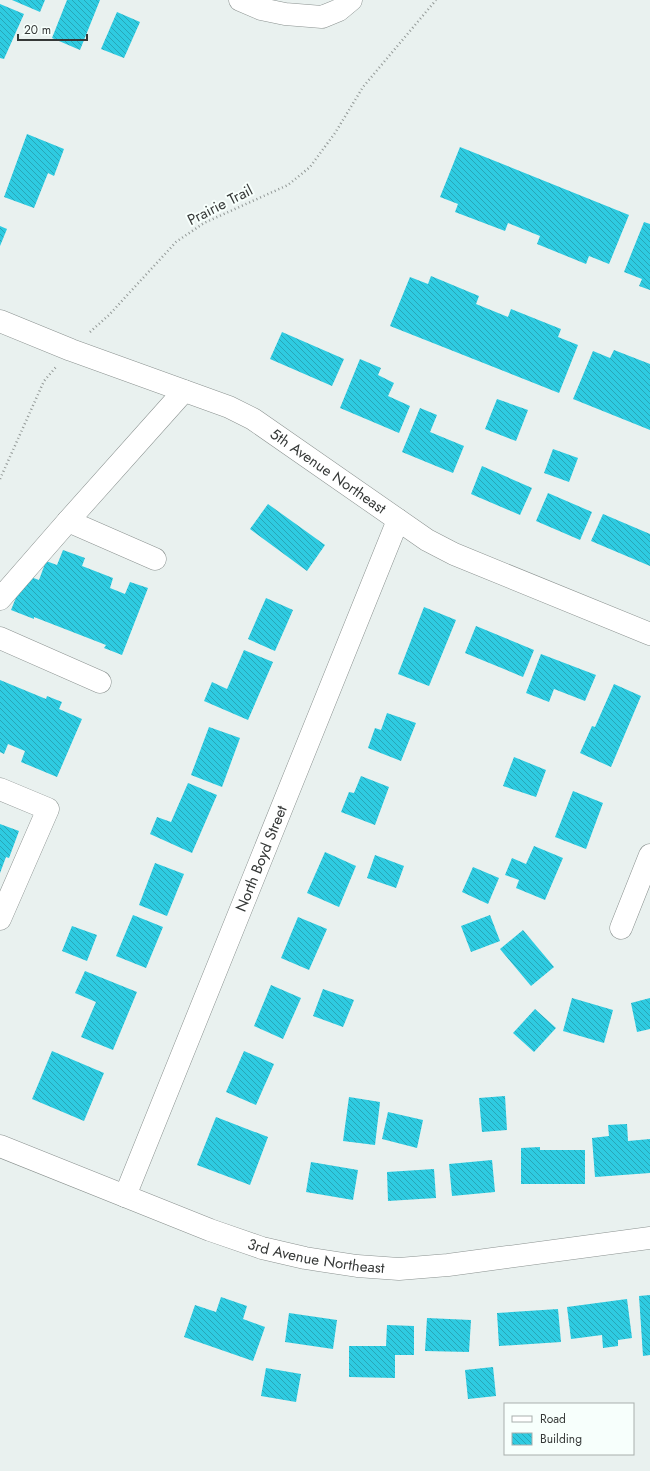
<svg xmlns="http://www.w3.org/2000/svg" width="650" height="1471" font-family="Jost,sans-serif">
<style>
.building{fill:url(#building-back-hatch)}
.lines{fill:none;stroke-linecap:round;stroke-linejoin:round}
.minor-casing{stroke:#8b9290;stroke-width:23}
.path{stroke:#929896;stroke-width:2.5;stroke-dasharray:1 3;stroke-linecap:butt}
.minor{stroke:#fff;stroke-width:22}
.labels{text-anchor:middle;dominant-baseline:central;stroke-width:4;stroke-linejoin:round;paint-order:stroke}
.street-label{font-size:15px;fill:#353837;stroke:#f7fffc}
</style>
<defs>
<pattern id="building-back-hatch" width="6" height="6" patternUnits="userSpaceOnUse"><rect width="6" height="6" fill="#2ecbe1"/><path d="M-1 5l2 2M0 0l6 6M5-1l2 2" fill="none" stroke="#28a6b7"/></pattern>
</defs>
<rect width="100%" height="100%" fill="#e9f1ef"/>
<g class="building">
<polygon points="12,0 45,0 40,12"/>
<polygon points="67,0 100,0 80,50 52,38"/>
<polygon points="0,4 24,14 4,59 0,58"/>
<polygon points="117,12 140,22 124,58 101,49"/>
<polygon points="27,134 64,149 54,176 48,173 34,208 4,197"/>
<polygon points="460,147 629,215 609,264 589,256 586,264 537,244 540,236 508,223 505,231 455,212 458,204 440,197"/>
<polygon points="644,222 650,224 650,290 639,286 642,279 624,272"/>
<polygon points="0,226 7,229 0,246"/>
<polygon points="431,276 479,296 476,304 508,317 511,309 561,329 558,337 578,345 559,393 390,326 410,277 428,284"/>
<polygon points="282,332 344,359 332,386 270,359"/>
<polygon points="614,350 650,364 650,430 573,399 593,351 610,358"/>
<polygon points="360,359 381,368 378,375 394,383 388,396 410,406 399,433 340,408"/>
<polygon points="497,399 528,410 516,441 485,429"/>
<polygon points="420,408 437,415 430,432 464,446 453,473 402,452"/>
<polygon points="553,449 578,458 569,482 544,473"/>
<polygon points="482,466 532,488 520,515 471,494"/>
<polygon points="548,493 592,512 580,540 536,521"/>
<polygon points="268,504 325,545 307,571 250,529"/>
<polygon points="603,514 650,534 650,566 591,541"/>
<polygon points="63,550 85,558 82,566 113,578 110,588 125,594 130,582 148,588 122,655 104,648 106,645 34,617 34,619 11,610 25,575 39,580 46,561 57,565"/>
<polygon points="266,598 293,610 275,651 248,639"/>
<polygon points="424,607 456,620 429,686 398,674"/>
<polygon points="476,626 534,650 523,677 465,653"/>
<polygon points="244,650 273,662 248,720 204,701 212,682 227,689"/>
<polygon points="541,654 596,675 585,701 554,689 549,702 526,693"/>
<polygon points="0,680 46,699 47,696 62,702 59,709 82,719 57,777 21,762 25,751 8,744 4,754 0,752"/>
<polygon points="614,684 641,696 611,767 580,753 592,726 595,727"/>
<polygon points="387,713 416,723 401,761 368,748 375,728 381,730"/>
<polygon points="209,727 240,738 222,787 191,775"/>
<polygon points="514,757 546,770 536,797 503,786"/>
<polygon points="361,776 389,787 375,825 341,812 349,792 354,793"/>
<polygon points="188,783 217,795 192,853 150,834 157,817 171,822"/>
<polygon points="573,791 603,803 586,849 555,837"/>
<polygon points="0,824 19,831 9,858 6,857 0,873"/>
<polygon points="534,846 563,858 545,900 516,888 519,880 505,875 512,858 526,864"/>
<polygon points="325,852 356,866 339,907 307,893"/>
<polygon points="375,855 404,866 396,888 367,878"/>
<polygon points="155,863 184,874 167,916 139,905"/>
<polygon points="473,867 499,878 488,904 462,892"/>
<polygon points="133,915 163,927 146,968 116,956"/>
<polygon points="490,915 500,941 471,952 461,926"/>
<polygon points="298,917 327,929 309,970 281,958"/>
<polygon points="72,926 97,935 87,961 62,951"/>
<polygon points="523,930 554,967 531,986 500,949"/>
<polygon points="85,971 137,992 113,1050 81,1037 96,1002 75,993"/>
<polygon points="271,985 301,998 283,1039 254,1026"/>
<polygon points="323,989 354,1000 343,1027 313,1016"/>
<polygon points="572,998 613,1010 604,1043 563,1031"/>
<polygon points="650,998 650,1029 637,1032 631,1003"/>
<polygon points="535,1009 556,1028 534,1052 513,1033"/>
<polygon points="52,1051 104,1073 84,1121 32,1099"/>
<polygon points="244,1051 274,1064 256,1105 226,1092"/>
<polygon points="505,1096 507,1130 482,1132 479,1098"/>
<polygon points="349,1097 380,1102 375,1145 343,1141"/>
<polygon points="388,1112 423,1120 417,1148 382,1139"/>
<polygon points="216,1117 268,1137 250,1185 197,1165"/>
<polygon points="627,1124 628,1141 650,1139 650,1173 595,1177 592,1138 609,1136 608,1125"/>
<polygon points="540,1147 540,1150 585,1150 585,1184 521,1184 521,1148"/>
<polygon points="492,1160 495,1192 452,1196 449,1164"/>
<polygon points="311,1162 358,1170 353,1200 306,1192"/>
<polygon points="434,1169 436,1198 388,1201 387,1172"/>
<polygon points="650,1295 650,1355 643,1356 639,1296"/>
<polygon points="221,1297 247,1306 243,1319 265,1327 253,1361 184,1337 195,1305 216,1312"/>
<polygon points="627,1299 632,1338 618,1340 618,1346 603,1348 602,1335 571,1339 567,1307"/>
<polygon points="558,1309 561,1342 499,1346 497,1313"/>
<polygon points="289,1313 337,1320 333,1349 285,1342"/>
<polygon points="427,1318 471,1320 469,1352 425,1351"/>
<polygon points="387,1325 414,1326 414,1355 395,1355 395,1378 349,1377 349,1346 386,1346"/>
<polygon points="493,1367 496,1396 468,1399 465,1370"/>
<polygon points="266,1368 301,1374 296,1402 261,1396"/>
</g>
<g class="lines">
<g class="minor-casing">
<g id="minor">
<polyline points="240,0 261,9 285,14 322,17 339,10 351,0"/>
<path id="s1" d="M0 321 71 350 229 407 253 419 427 540 454 554 650 634"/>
<polyline points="68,521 155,559"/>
<polyline points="0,599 68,521 184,391"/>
<polyline points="0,638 100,682"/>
<polyline points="0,789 48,809 0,919"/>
<polyline points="621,928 650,855"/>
<path id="s2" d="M0 1146 210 1230 262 1248 305 1258 357 1266 399 1269 448 1265 650 1238"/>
<path id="s3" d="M125 1196 398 520"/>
</g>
</g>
<g class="path">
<polyline points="90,332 109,315 176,242 204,223 288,185 310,167 335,133 363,87 436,0"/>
<polyline points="0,479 44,381 56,367"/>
</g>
<use href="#minor" class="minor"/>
</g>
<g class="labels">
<g class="street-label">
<text transform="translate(220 205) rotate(-27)">Prairie Trail</text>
<text stroke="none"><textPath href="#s1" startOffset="363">5th Avenue Northeast</textPath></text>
<text stroke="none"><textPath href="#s3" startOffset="364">North Boyd Street</textPath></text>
<text stroke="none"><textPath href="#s2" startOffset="336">3rd Avenue Northeast</textPath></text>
</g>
</g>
<rect x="504" y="1403" width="130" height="52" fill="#f7fffc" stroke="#a9afad"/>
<rect x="512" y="1416" width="20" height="6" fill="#ffffff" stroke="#a9afad"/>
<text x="540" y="1423" font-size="12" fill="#353837">Road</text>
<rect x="512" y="1433" width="20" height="12" fill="url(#building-back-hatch)" stroke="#a9afad"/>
<text x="540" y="1443" font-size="12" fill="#353837">Building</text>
<path d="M18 34v6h69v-6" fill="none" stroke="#353837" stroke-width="2"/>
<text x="24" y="34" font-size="12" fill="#353837" stroke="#f7fffc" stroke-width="3" paint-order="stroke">20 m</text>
</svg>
